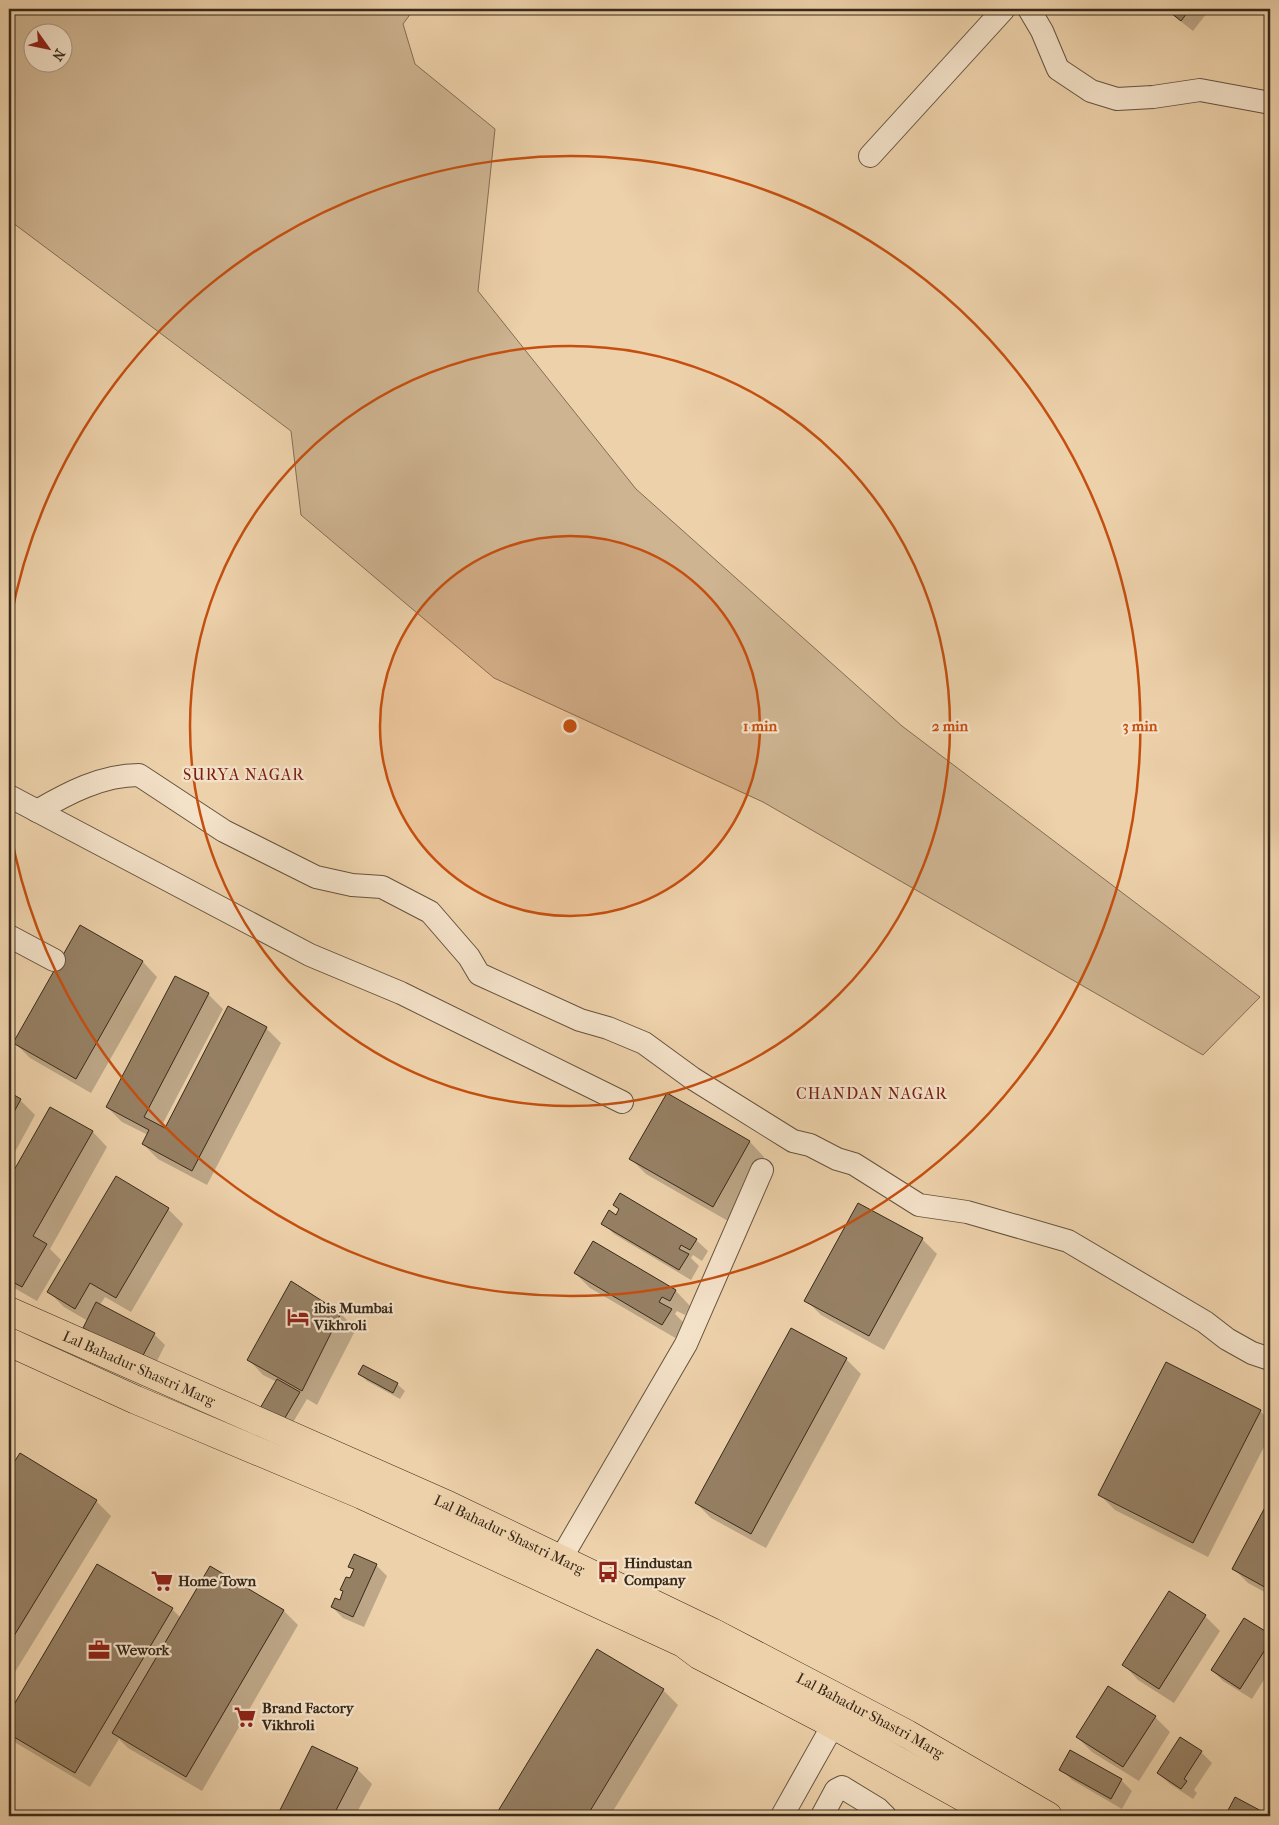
<svg xmlns="http://www.w3.org/2000/svg" width="1279" height="1825" font-family="'IM FELL French Canon',serif">
<style>
.green{fill:#ceb491;stroke:#836e55;fill-rule:evenodd}
.shadow{fill:#0003}
.building{fill:#968064;stroke:#382919}
.lines{fill:none;stroke-linecap:round;stroke-linejoin:round}
.minor-casing{stroke:#65533d;stroke-width:24}
.major-casing{stroke:#382919;stroke-width:29}
.minor{stroke:#f3e1c8;stroke-width:22}
.major{stroke:#edd1aa;stroke-width:28}
.ring{fill:none;stroke:#c54f0f;stroke-width:2.5}
.labels{text-anchor:middle;dominant-baseline:central;stroke-width:4.5;stroke-linejoin:round;paint-order:stroke}
.poi-label{font-size:15px;font-weight:bold;fill:#382919;stroke:#f3e1c8;text-anchor:start}
.street-label{font-size:15px;fill:#382919;stroke:#f3e1c8}
.neighbourhood-label{font-size:16px;letter-spacing:1px;fill:#7a1f14;stroke:#f3e1c8}
.centre{fill:#c54f0f;stroke:#f3e1c8;stroke-width:2.5}
.ring-label{font-size:15px;text-anchor:middle;font-weight:bold;fill:#c54f0f;stroke:#f3e1c8;stroke-width:4.5;stroke-linejoin:round;paint-order:stroke}
</style>
<rect width="100%" height="100%" fill="#edd1aa"/>
<filter id="stains"><feTurbulence type="fractalNoise" baseFrequency=".004" numOctaves="4"/><feColorMatrix values="0 0 0 0 .2 0 0 0 0 .09 0 0 0 0 .02 0 0 0 .5 -.17"/></filter>
<radialGradient id="worn" r=".72"><stop offset=".6" stop-color="#630" stop-opacity="0"/><stop offset="1" stop-color="#630" stop-opacity=".3"/></radialGradient>
<path class="green" d="M9 9H414L403 24 415 64 495 129 478 291 636 489 902 726 1260 997 1203 1055 763 802 494 678 301 515 291 431 9 220ZM32 32H62V62H32Z"/>
<g class="shadow">
<polygon points="1165,9 1210,9 1193,31"/>
<polygon points="81,927 143,962 157,977 91,1093 30,1058 15,1043"/>
<polygon points="208,994 223,1009 161,1127 165,1129 266,1028 281,1043 207,1185 158,1159 143,1144 148,1135 122,1122 107,1107"/>
<polygon points="9,1094 20,1100 35,1115 9,1163"/>
<polygon points="668,1095 750,1142 764,1157 728,1221 646,1174 631,1159"/>
<polygon points="50,1108 93,1132 107,1147 50,1249 61,1260 37,1301 9,1285 9,1181"/>
<polygon points="620,1195 696,1240 708,1251 702,1261 693,1255 691,1258 699,1266 691,1280 614,1234 603,1223 616,1216 620,1210 614,1204"/>
<polygon points="168,1209 183,1224 131,1312 105,1297 100,1305 154,1334 165,1345 153,1369 95,1339 84,1328 88,1321 64,1307 49,1292"/>
<polygon points="922,1239 937,1254 884,1350 821,1315 806,1300"/>
<polygon points="594,1242 676,1291 690,1306 685,1315 677,1311 675,1314 686,1325 677,1339 590,1288 575,1273"/>
<polygon points="291,1283 341,1314 356,1329 317,1405 307,1399 289,1429 268,1417 277,1382 263,1375 249,1360"/>
<polygon points="846,1359 861,1374 766,1548 711,1518 696,1503"/>
<polygon points="360,1374 397,1384 405,1391 400,1399 367,1381"/>
<polygon points="1260,1411 1270,1421 1270,1435 1208,1557 1115,1510 1100,1495"/>
<polygon points="20,1454 96,1501 111,1516 15,1672 9,1668 9,1473"/>
<polygon points="1270,1501 1270,1595 1248,1583 1233,1568"/>
<polygon points="376,1565 387,1576 364,1627 343,1618 332,1607 340,1601 344,1592 342,1590 354,1571 350,1567"/>
<polygon points="98,1566 172,1609 181,1618 284,1611 298,1625 202,1791 128,1748 119,1739 90,1787 16,1743 9,1736 9,1716"/>
<polygon points="1205,1616 1220,1631 1174,1703 1138,1680 1124,1665"/>
<polygon points="1245,1620 1270,1636 1270,1670 1252,1699 1223,1681 1212,1670"/>
<polygon points="597,1651 663,1690 678,1705 610,1816 497,1816"/>
<polygon points="1108,1688 1155,1717 1170,1732 1139,1781 1092,1752 1077,1737"/>
<polygon points="313,1747 357,1769 372,1784 355,1816 279,1816"/>
<polygon points="1201,1752 1212,1763 1194,1790 1197,1793 1193,1799 1170,1784 1158,1773"/>
<polygon points="1061,1769 1121,1780 1132,1791 1122,1809 1072,1780"/>
<polygon points="1235,1799 1264,1814 1267,1816 1226,1816"/>
</g>
<g class="building">
<polygon points="1166,9 1190,9 1181,21"/>
<polygon points="80,925 143,961 76,1079 13,1043"/>
<polygon points="175,976 209,993 144,1117 165,1128 228,1006 267,1027 192,1171 142,1144 149,1130 106,1107"/>
<polygon points="9,1092 21,1099 9,1121"/>
<polygon points="667,1093 750,1141 713,1207 629,1159"/>
<polygon points="50,1107 93,1131 33,1236 47,1244 22,1287 9,1280 9,1179"/>
<polygon points="116,1176 169,1208 116,1298 90,1283 75,1309 47,1292"/>
<polygon points="620,1193 697,1239 690,1250 681,1245 679,1249 689,1254 679,1270 601,1224 609,1210 616,1215 619,1209 613,1205"/>
<polygon points="858,1203 923,1238 869,1336 804,1301"/>
<polygon points="593,1241 676,1290 670,1301 662,1297 659,1302 672,1309 662,1325 574,1273"/>
<polygon points="291,1281 341,1313 302,1391 247,1360"/>
<polygon points="96,1302 155,1333 141,1359 83,1328"/>
<polygon points="791,1328 847,1358 751,1534 695,1503"/>
<polygon points="1166,1362 1261,1410 1193,1543 1098,1495"/>
<polygon points="363,1365 398,1383 393,1393 358,1374"/>
<polygon points="277,1379 300,1392 282,1423 259,1410"/>
<polygon points="20,1453 97,1500 9,1644 9,1470"/>
<polygon points="1270,1498 1270,1590 1232,1569"/>
<polygon points="354,1554 377,1564 353,1617 331,1607 335,1598 340,1600 343,1591 340,1590 346,1577 350,1578 354,1569 348,1567"/>
<polygon points="97,1564 173,1608 75,1773 9,1734 9,1713"/>
<polygon points="210,1566 284,1610 186,1777 112,1733"/>
<polygon points="1169,1591 1206,1615 1159,1689 1122,1665"/>
<polygon points="1244,1618 1270,1634 1270,1642 1240,1689 1211,1670"/>
<polygon points="597,1649 664,1689 587,1816 495,1816"/>
<polygon points="1108,1686 1156,1716 1123,1767 1076,1737"/>
<polygon points="1180,1737 1202,1751 1184,1779 1187,1781 1181,1789 1157,1773"/>
<polygon points="312,1746 358,1768 333,1816 277,1816"/>
<polygon points="1070,1750 1122,1779 1111,1799 1059,1770"/>
<polygon points="1235,1797 1265,1813 1263,1816 1225,1816"/>
</g>
<g class="lines">
<g class="minor-casing">
<g id="minor">
<polyline points="1029,9 1042,31 1058,69 1091,91 1117,99 1153,97 1200,90 1265,102"/>
<polyline points="870,156 1004,9"/>
<polyline points="9,796 310,955 401,993 622,1102"/>
<path d="M37 811C68 793 102 775 139 775L224 831 316 877 352 885 382 887 430 912 469 957 479 974 580 1020 608 1028 644 1043 692 1078 793 1141 810 1145 837 1159 854 1164 919 1205 967 1212 1068 1241 1205 1322 1227 1339 1252 1353 1270 1359"/>
<polyline points="9,936 54,960"/>
<polyline points="552,1574 686,1344 762,1170"/>
<polyline points="782,1816 833,1725"/>
<polyline points="822,1816 836,1790 842,1787 878,1809 885,1816"/>
</g>
</g>
<g class="major-casing">
<g id="major">
<path id="s1" d="M9 1311 448 1505 712 1632 907 1734 1048 1816"/>
<polyline points="9,1342 136,1400 362,1495 683,1643 699,1655 821,1718 997,1816"/>
</g>
</g>
<use href="#minor" class="minor"/>
<use href="#major" class="major"/>
</g>
<circle cx="570" cy="726" r="190" fill="#c54f0f" fill-opacity=".12"/>
<g class="ring">
<circle cx="570" cy="726" r="190"/>
<circle cx="570" cy="726" r="380"/>
<path d="M10 622A570 570 0 1 1 10 830"/>
</g>
<defs>
<g id="hotel-bare" transform="scale(1.725)"><path d="M-6-4.5h1.5V1H6V5H4.5V3h-9V5H-6ZM-4 0a1.8 1.8 0 1 1 3.6 0ZM.5 0V-2.5h3Q6-2.5 6 0Z" fill="#8f2418" stroke="#f3e1c8" stroke-width="2.5" paint-order="stroke"/></g>
<g id="bus-bare" transform="scale(1.725)"><path d="M-5-6H5V4H4V6H2V4H-2V6H-4V4H-5ZM-3.5-4V0h7V-4ZM-3.5 1.2v1.5H-2V1.2ZM2 1.2v1.5H3.5V1.2Z" fill="#8f2418" stroke="#f3e1c8" stroke-width="2.5" paint-order="stroke"/></g>
<g id="supermarket-bare" transform="scale(1.725)"><path d="M-6-5.5h2.5l.6 2H6L4.5 2H-2.5L-4.4-4H-6ZM-1.5 3.2a1.3 1.3 0 1 0 .1 0ZM3 3.2a1.3 1.3 0 1 0 .1 0Z" fill="#8f2418" stroke="#f3e1c8" stroke-width="2.5" paint-order="stroke"/></g>
<g id="office-bare" transform="scale(1.725)"><path d="M-6-3h4V-5.5h4V-3h4V5H-6ZM-1-4.5V-3h2v-1.5ZM-6 0V1H6V0Z" fill="#8f2418" stroke="#f3e1c8" stroke-width="2.5" paint-order="stroke"/></g>
</defs>
<g fill-rule="evenodd">
<use href="#hotel-bare" x="298" y="1317"/>
<use href="#bus-bare" x="608" y="1572"/>
<use href="#supermarket-bare" x="162" y="1581"/>
<use href="#office-bare" x="99" y="1650"/>
<use href="#supermarket-bare" x="245" y="1717"/>
</g>
<g class="labels">
<g class="poi-label">
<text x="314" y="1308">ibis Mumbai<tspan x="314" dy="17">Vikhroli</tspan></text>
<text x="624" y="1563">Hindustan<tspan x="624" dy="17">Company</tspan></text>
<text x="178" y="1581">Home Town</text>
<text x="116" y="1650">Wework</text>
<text x="262" y="1708">Brand Factory<tspan x="262" dy="17">Vikhroli</tspan></text>
</g>
<g class="street-label">
<text stroke="none"><textPath href="#s1" startOffset="142">Lal Bahadur Shastri Marg</textPath></text>
<text stroke="none"><textPath href="#s1" startOffset="548">Lal Bahadur Shastri Marg</textPath></text>
<text stroke="none"><textPath href="#s1" startOffset="952">Lal Bahadur Shastri Marg</textPath></text>
</g>
<g class="neighbourhood-label">
<text x="244" y="774">SURYA NAGAR</text>
<text x="872" y="1093">CHANDAN NAGAR</text>
</g>
</g>
<circle cx="570" cy="726" r="8" class="centre"/>
<g class="ring-label">
<text x="760" y="731">1 min</text>
<text x="950" y="731">2 min</text>
<text x="1140" y="731">3 min</text>
</g>
<rect width="1279" height="1825" fill="none" stroke="#edd1aa" stroke-width="30"/>
<rect x="10" y="10" width="1259" height="1805" fill="none" stroke="#382919" stroke-width="2.5"/>
<rect x="15" y="15" width="1249" height="1795" fill="none" stroke="#382919"/>
<g transform="translate(48 48) rotate(123)"><circle r="24" fill="#f3e1c8" stroke="#a89782"/>
<path d="M0-4L9 19L0 12L-9 19Z" fill="#8f2418"/>
<text y="-8" font-size="14" font-weight="bold" text-anchor="middle" fill="#382919">N</text>
</g>
<rect width="100%" height="100%" filter="url(#stains)"/>
<rect width="100%" height="100%" fill="url(#worn)"/>
</svg>
